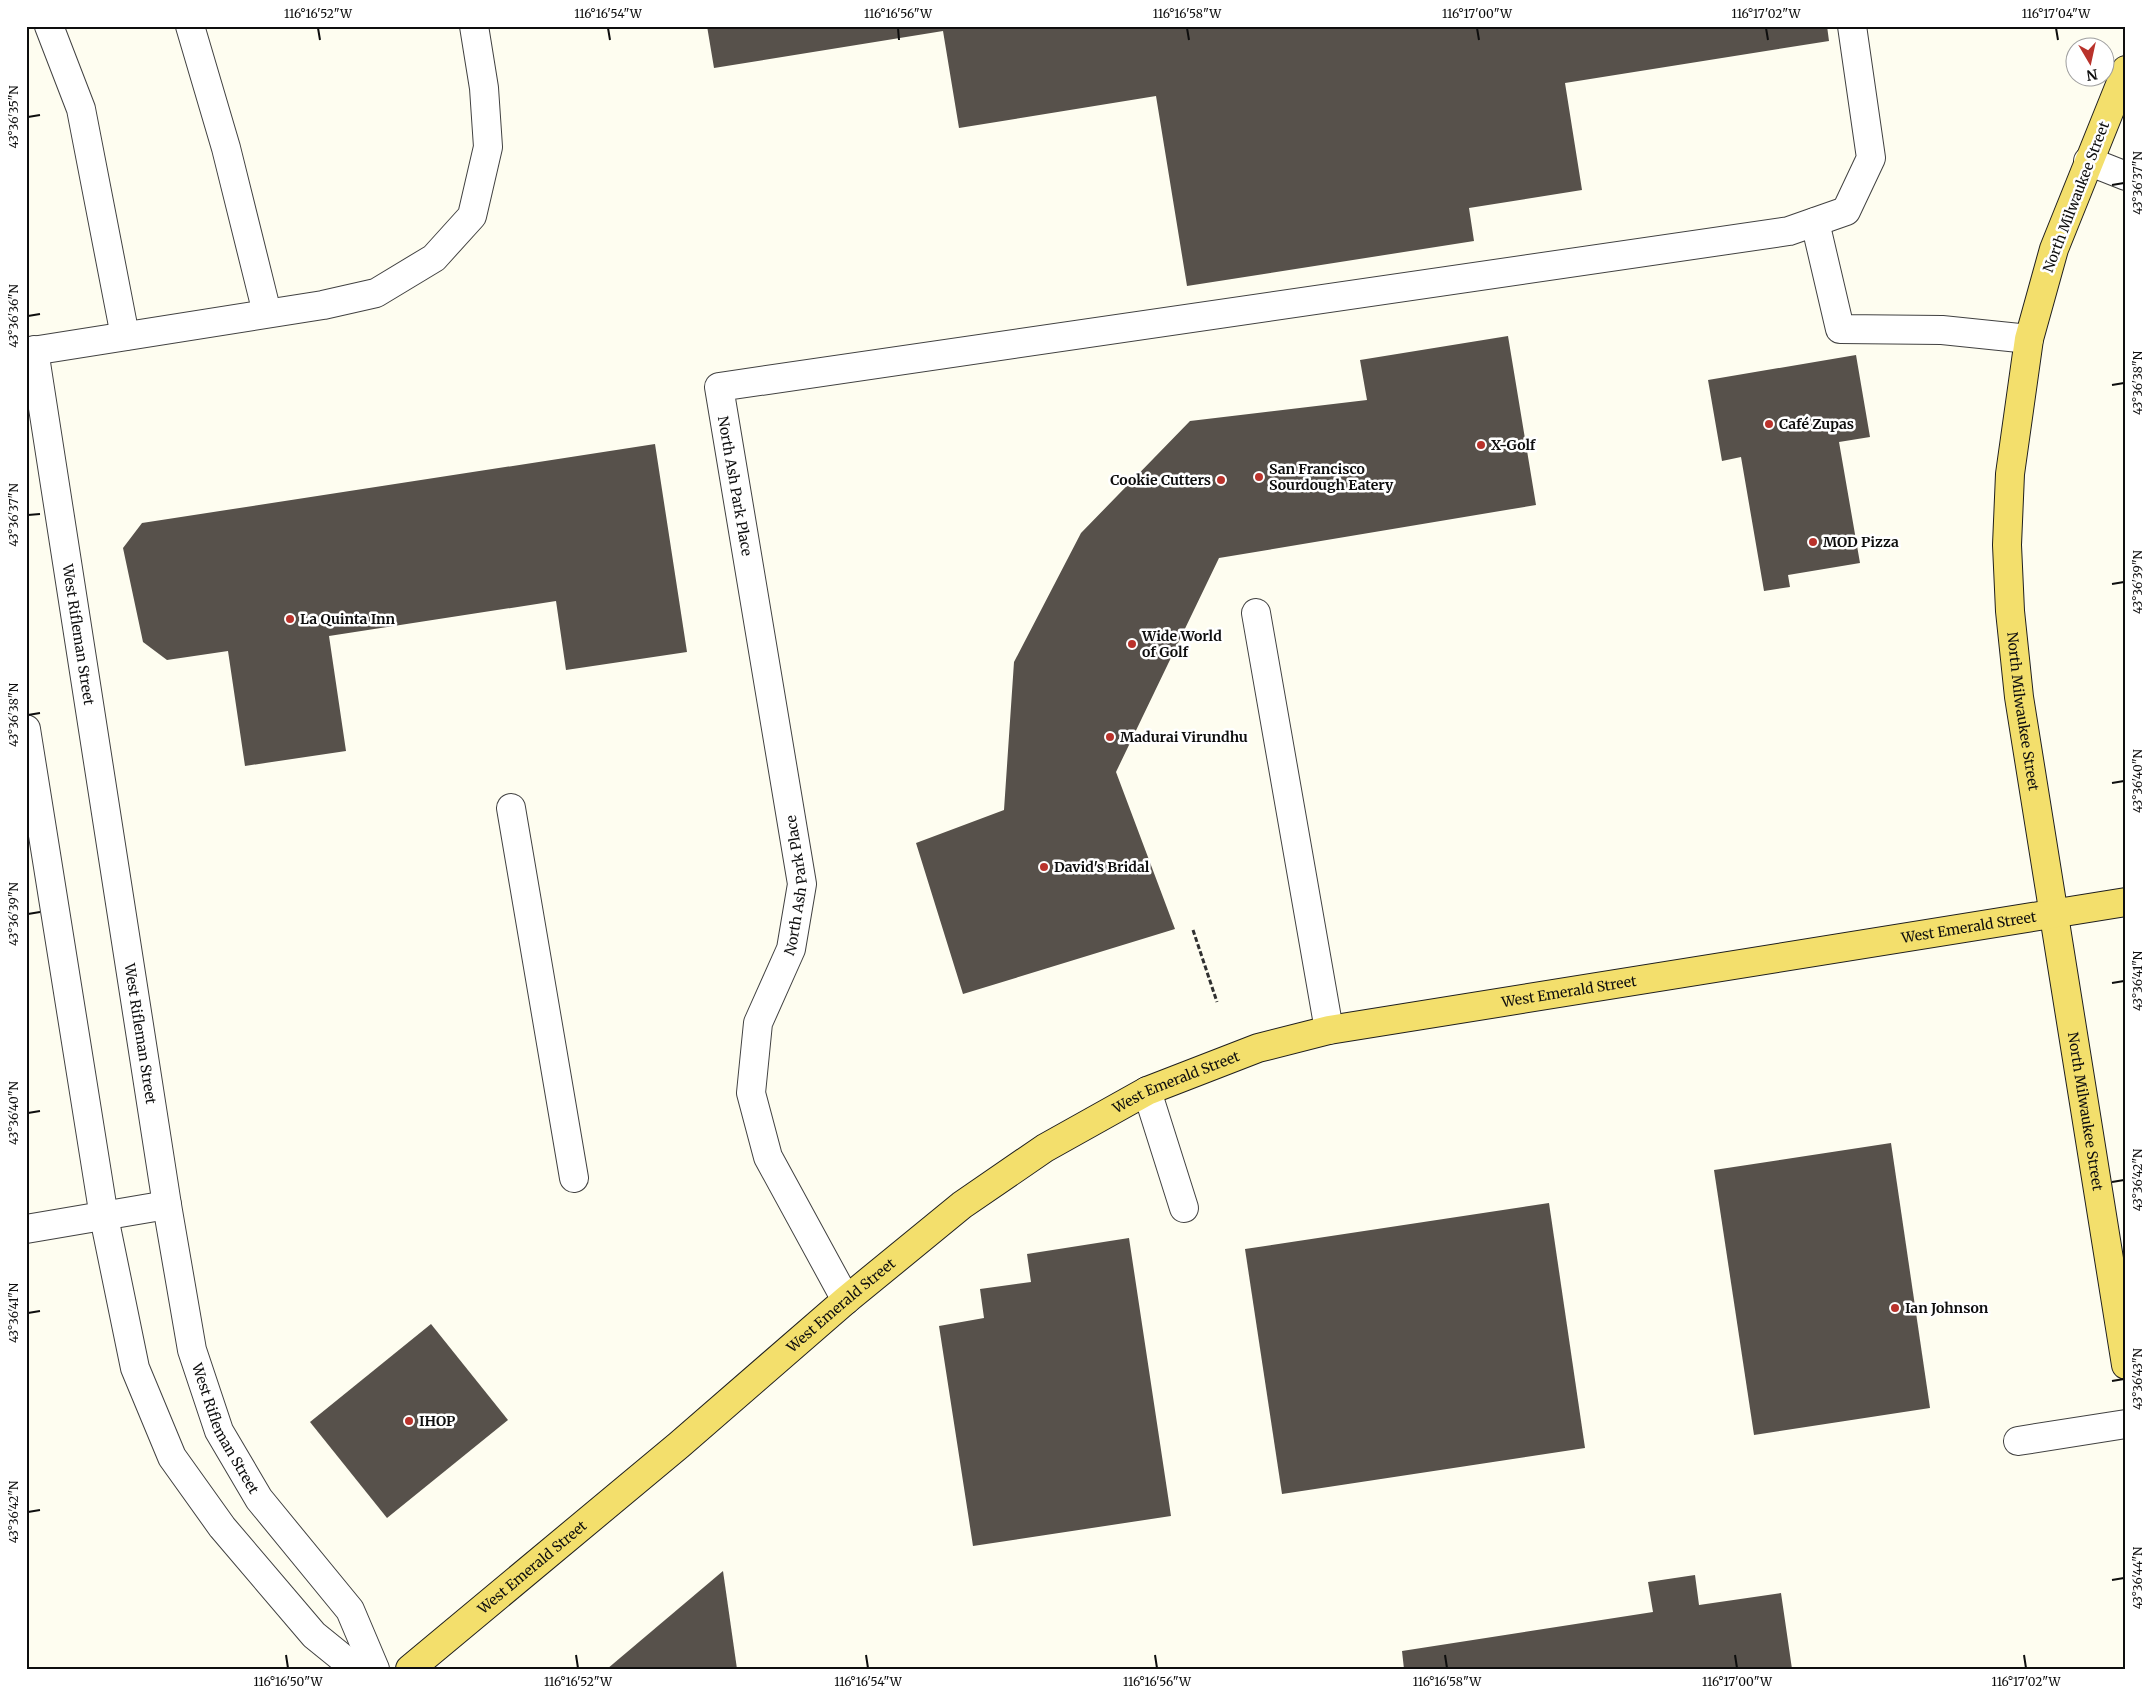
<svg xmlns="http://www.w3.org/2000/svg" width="2152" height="1695" font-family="Merriweather,serif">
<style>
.building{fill:#57514b}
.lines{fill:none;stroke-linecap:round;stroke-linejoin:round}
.minor-casing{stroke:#414141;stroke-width:30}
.major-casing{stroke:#1f1f1f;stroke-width:30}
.path{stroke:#303030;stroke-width:3;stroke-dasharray:5 2.5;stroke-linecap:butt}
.minor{stroke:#fff;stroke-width:28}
.major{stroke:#f3df6c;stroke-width:28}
.ticks{fill:none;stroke:#0e0e0e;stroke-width:2}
.poi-dot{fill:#b9322b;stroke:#fff;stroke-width:2}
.labels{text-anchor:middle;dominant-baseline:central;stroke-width:5;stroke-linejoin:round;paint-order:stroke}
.street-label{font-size:14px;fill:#0e0e0e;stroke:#fff}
.poi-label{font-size:14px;font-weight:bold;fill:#0e0e0e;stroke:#fff;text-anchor:start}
.neatline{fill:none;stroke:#0e0e0e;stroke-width:2}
.ticks-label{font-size:12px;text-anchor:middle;fill:#0e0e0e}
</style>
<rect width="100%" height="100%" fill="#fefdf0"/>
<g class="building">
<polygon points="707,26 1827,26 1829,41 1565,83 1582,190 1469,208 1474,241 1187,286 1156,96 959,128 943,31 714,68"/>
<polygon points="1508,336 1536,505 1219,558 1116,772 1175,929 963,994 916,843 1004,810 1014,662 1081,533 1190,421 1367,400 1360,360"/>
<polygon points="1856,355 1870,437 1839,442 1860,563 1788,575 1790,587 1764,591 1741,457 1722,461 1708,380"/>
<polygon points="655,444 687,652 566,670 556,601 329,636 346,751 245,766 228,651 167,660 143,642 123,548 142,523"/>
<polygon points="1891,1143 1930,1408 1754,1435 1714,1170"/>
<polygon points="1549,1203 1585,1448 1282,1494 1245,1249"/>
<polygon points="1129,1238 1171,1516 973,1546 939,1326 984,1318 980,1289 1031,1282 1027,1254"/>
<polygon points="431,1324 508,1420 387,1518 310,1422"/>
<polygon points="723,1571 737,1669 607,1669"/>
<polygon points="1695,1575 1699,1605 1781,1593 1792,1669 1404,1669 1402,1651 1653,1612 1648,1582"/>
</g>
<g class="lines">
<g class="minor-casing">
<g id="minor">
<polyline points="49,26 81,109 125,336"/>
<polyline points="190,26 226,148 267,313"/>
<polyline points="2088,161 2126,176"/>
<polyline points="1815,222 1840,329 1942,330 2029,339"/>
<path id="s1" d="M34 350 167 1205 192 1350 219 1431 259 1499 350 1610 375 1669"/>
<polyline points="26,352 323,305 376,293 434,258 472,216 488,147 484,88 474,26"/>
<polyline points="1256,613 1329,1030"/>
<polyline points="26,729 104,1217 135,1368 172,1457 222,1527 314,1635 356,1669"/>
<polyline points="511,808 574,1178"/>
<polyline points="1147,1091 1184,1208"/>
<polyline points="26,1229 167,1205"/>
<path id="s2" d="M846 1300 768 1157 751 1093 758 1023 791 949 802 884 719 387 1789 231 1846 211 1871 158 1852 26"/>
<polyline points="2018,1441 2126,1424"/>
</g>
</g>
<g class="major-casing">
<g id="major">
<path id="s3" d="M2126 70 2054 249 2029 339 2010 474 2007 545 2010 611 2019 697 2126 1365"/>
<path id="s4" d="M410 1669 679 1445 846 1300 962 1205 1045 1148 1147 1091 1258 1048 1329 1030 2126 902"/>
</g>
</g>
<polyline class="path" points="1193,930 1217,1002"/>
<use href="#minor" class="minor"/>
<use href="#major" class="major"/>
</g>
<path class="ticks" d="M318 28 320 40M608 28 610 40M898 28 899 40M1187 28 1189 40M1477 28 1479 40M1766 28 1768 40M2056 28 2058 40M28 117 40 115M2112 185 2124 183M28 316 40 314M2112 385 2124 383M28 515 40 514M2112 584 2124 582M28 715 40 713M2112 783 2124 781M28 914 40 912M2112 983 2124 981M28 1113 40 1111M2112 1182 2124 1180M28 1313 40 1311M2112 1381 2124 1379M28 1512 40 1510M2112 1580 2124 1578M286 1655 288 1668M576 1655 578 1668M866 1655 868 1668M1155 1655 1157 1668M1445 1655 1447 1668M1735 1655 1737 1668M2024 1655 2026 1668"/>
<g class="poi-dot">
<circle cx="1769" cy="424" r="5"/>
<circle cx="1481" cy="445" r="5"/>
<circle cx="1259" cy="477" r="5"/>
<circle cx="1221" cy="480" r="5"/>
<circle cx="1813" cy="542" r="5"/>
<circle cx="290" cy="619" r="5"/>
<circle cx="1132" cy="644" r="5"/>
<circle cx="1110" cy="737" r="5"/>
<circle cx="1044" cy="867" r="5"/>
<circle cx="1895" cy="1308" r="5"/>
<circle cx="409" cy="1421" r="5"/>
</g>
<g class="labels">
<g class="street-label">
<text transform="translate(2076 197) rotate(-69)">North Milwaukee Street</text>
<text transform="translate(735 486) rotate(80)">North Ash Park Place</text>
<text stroke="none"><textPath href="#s1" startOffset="288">West Rifleman Street</textPath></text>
<text stroke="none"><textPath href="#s3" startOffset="661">North Milwaukee Street</textPath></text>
<text stroke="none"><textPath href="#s2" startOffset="445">North Ash Park Place</textPath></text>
<text stroke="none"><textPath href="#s4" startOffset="1779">West Emerald Street</textPath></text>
<text stroke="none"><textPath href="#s4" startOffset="1374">West Emerald Street</textPath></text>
<text stroke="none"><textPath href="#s1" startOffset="692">West Rifleman Street</textPath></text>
<text stroke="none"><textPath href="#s4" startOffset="969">West Emerald Street</textPath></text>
<text stroke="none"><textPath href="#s3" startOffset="1066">North Milwaukee Street</textPath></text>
<text stroke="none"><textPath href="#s4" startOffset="564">West Emerald Street</textPath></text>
<text stroke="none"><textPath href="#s1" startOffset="1098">West Rifleman Street</textPath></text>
<text stroke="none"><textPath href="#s4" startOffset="159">West Emerald Street</textPath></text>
</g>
<g class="poi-label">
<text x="1779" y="424">Café Zupas</text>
<text x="1491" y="445">X-Golf</text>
<text x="1269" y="469">San Francisco<tspan x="1269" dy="16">Sourdough Eatery</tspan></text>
<text x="1211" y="480" text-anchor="end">Cookie Cutters</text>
<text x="1823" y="542">MOD Pizza</text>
<text x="300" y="619">La Quinta Inn</text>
<text x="1142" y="636">Wide World<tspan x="1142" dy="16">of Golf</tspan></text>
<text x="1120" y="737">Madurai Virundhu</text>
<text x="1054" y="867">David's Bridal</text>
<text x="1905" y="1308">Ian Johnson</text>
<text x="419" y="1421">IHOP</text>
</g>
</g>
<rect width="2152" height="1695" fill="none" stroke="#ffffff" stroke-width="55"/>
<g transform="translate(2090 62) rotate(171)"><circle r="24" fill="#ffffff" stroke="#9f9f9f"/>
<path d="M0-4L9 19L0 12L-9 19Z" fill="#b9322b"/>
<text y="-8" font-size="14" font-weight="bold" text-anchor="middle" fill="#0e0e0e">N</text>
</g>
<rect x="28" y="28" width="2096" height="1640" class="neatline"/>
<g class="ticks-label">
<text x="318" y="18">116°16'52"W</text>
<text x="608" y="18">116°16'54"W</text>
<text x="898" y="18">116°16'56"W</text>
<text x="1187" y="18">116°16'58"W</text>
<text x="1477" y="18">116°17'00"W</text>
<text x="1766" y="18">116°17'02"W</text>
<text x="2056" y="18">116°17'04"W</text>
<text transform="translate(14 117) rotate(-90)" y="4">43°36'35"N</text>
<text transform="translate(2138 183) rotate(-90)" y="4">43°36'37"N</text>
<text transform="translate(14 316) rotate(-90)" y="4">43°36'36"N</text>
<text transform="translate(2138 383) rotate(-90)" y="4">43°36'38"N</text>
<text transform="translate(14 515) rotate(-90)" y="4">43°36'37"N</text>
<text transform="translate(2138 582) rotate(-90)" y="4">43°36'39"N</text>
<text transform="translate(14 715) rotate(-90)" y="4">43°36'38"N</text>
<text transform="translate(2138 781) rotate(-90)" y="4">43°36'40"N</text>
<text transform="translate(14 914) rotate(-90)" y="4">43°36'39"N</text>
<text transform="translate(2138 981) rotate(-90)" y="4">43°36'41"N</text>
<text transform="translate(14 1113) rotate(-90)" y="4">43°36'40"N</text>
<text transform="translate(2138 1180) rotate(-90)" y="4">43°36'42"N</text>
<text transform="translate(14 1313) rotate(-90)" y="4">43°36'41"N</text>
<text transform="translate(2138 1379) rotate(-90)" y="4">43°36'43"N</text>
<text transform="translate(14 1512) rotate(-90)" y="4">43°36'42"N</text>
<text transform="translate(2138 1578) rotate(-90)" y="4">43°36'44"N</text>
<text x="288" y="1686">116°16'50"W</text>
<text x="578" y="1686">116°16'52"W</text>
<text x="868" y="1686">116°16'54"W</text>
<text x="1157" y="1686">116°16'56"W</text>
<text x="1447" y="1686">116°16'58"W</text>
<text x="1737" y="1686">116°17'00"W</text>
<text x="2026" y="1686">116°17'02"W</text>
</g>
</svg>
